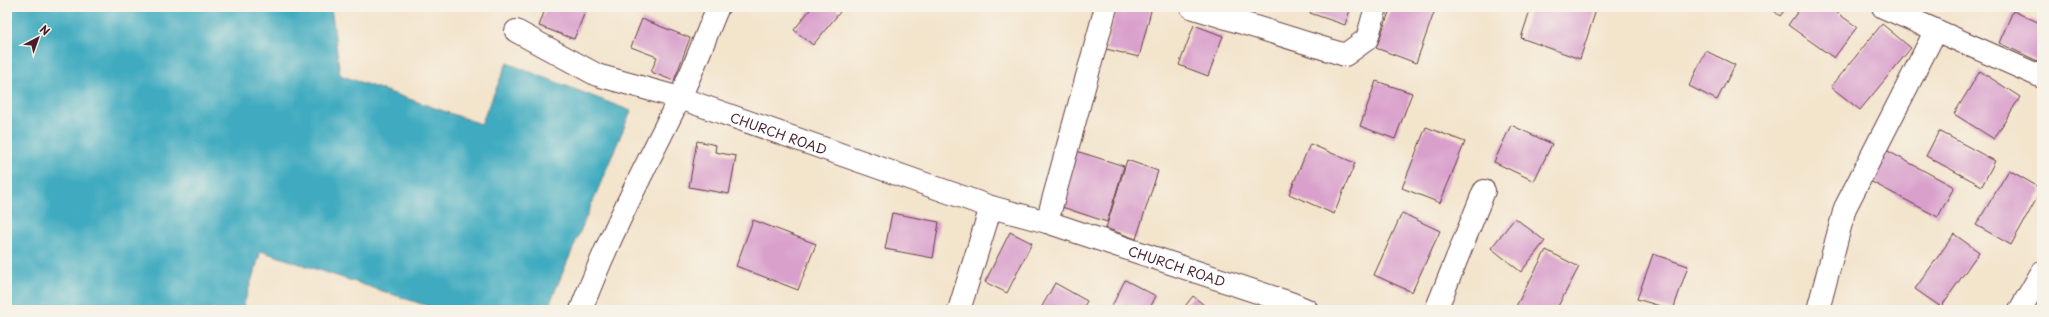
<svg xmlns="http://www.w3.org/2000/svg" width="2049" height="317" font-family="'Playpen Sans',sans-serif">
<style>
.water{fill:#41abc0;stroke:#466576}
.building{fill:#d9a0cc}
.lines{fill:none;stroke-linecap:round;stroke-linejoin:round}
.minor-casing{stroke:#633d43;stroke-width:24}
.minor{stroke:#fff;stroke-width:22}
.labels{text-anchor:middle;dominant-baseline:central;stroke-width:3.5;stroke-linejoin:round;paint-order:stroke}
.street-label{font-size:13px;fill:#4a1f2b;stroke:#f7f3e8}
</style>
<rect width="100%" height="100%" fill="#f7f3e8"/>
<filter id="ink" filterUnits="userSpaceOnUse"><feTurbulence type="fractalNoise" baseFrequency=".025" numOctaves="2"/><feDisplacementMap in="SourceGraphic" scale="8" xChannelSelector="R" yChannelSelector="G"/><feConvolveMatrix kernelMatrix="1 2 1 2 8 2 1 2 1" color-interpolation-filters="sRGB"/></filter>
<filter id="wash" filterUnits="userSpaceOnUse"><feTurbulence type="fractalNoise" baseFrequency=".012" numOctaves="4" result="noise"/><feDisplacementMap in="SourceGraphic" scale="16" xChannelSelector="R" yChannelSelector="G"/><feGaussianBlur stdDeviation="0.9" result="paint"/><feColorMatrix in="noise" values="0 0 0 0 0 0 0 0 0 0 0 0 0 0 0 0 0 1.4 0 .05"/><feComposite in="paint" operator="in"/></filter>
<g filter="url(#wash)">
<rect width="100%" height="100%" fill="#f3e4cc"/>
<polygon class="water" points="7,7 331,7 340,75 481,124 507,63 631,111 547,310 440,310 261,251 242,310 7,310"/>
<g id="blocks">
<g class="building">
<polygon points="546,7 587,7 574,39 539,26"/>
<polygon points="812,7 834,7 840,12 813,45 794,30"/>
<polygon points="1117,7 1152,7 1139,57 1106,49"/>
<polygon points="1312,7 1351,7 1345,25 1310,13"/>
<polygon points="1391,7 1436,7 1416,63 1376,48"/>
<polygon points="1531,7 1597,7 1580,59 1521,38"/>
<polygon points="1769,7 1787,7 1780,16"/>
<polygon points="1801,7 1829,7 1857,27 1834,58 1788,25"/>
<polygon points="2013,11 2042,24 2042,63 1999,43"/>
<polygon points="642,19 690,38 674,81 651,72 657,57 631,47"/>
<polygon points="1882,24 1911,48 1860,110 1831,87"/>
<polygon points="1194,25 1223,36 1208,76 1179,65"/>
<polygon points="1706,51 1735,65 1717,100 1689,86"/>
<polygon points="1980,71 2020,97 1994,139 1954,114"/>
<polygon points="1376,81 1412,93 1395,139 1360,126"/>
<polygon points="1511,125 1552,144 1534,181 1494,162"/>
<polygon points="1426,127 1465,142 1440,203 1402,188"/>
<polygon points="1939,131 1995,161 1982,186 1926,156"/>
<polygon points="697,141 716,145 715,152 736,156 729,194 689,187"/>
<polygon points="1310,144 1355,163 1334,214 1289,194"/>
<polygon points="1884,149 1954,187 1938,217 1868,180"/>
<polygon points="1073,150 1124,166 1107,222 1056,205"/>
<polygon points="1127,160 1158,171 1136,239 1106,228"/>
<polygon points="2009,170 2042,189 2011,245 1976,225"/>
<polygon points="892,213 939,222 933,258 885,249"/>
<polygon points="1402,213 1440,231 1412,292 1374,275"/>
<polygon points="1515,218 1545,241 1521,272 1491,248"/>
<polygon points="753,220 816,244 798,290 736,266"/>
<polygon points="1010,232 1032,243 1007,293 985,282"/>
<polygon points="1954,234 1979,252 1941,307 1915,289"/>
<polygon points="1546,250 1579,267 1556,310 1514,310"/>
<polygon points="1653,254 1688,266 1673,310 1637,299"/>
<polygon points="1125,280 1156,296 1149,310 1110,310"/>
<polygon points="1055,283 1087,301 1082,310 1040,310"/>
<polygon points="1193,296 1210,310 1182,310"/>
</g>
</g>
</g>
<g filter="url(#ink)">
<use href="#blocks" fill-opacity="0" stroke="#633d43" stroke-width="1"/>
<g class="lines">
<g class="minor-casing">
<g id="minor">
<polyline points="1191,7 1345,55 1367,39 1376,7"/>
<polyline points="1883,7 2042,77"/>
<path id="s1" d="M516 31 597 75 680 98 991 207 1047 222 1293 304 1307 310"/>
<polyline points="1047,222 1106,7"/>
<path d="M581 310C608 238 645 168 679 99 694 69 705 37 718 7"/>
<polyline points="959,310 991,207"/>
<polyline points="1436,310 1484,191"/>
<polyline points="1818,310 1845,208 1936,30"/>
<polyline points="2020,310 2042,272"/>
</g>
</g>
<use href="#minor" class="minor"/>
</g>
</g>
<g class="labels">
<g class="street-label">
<text stroke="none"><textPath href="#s1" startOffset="283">CHURCH ROAD</textPath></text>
<text stroke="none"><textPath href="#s1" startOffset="703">CHURCH ROAD</textPath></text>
</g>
</g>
<rect width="2049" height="317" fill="none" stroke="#f7f3e8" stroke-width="24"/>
<g transform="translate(38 38) rotate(41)" stroke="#f7f3e8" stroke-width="3" paint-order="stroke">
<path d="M0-3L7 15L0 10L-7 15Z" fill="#4a1f2b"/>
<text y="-6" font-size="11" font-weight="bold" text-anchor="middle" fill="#4a1f2b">N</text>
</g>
</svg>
